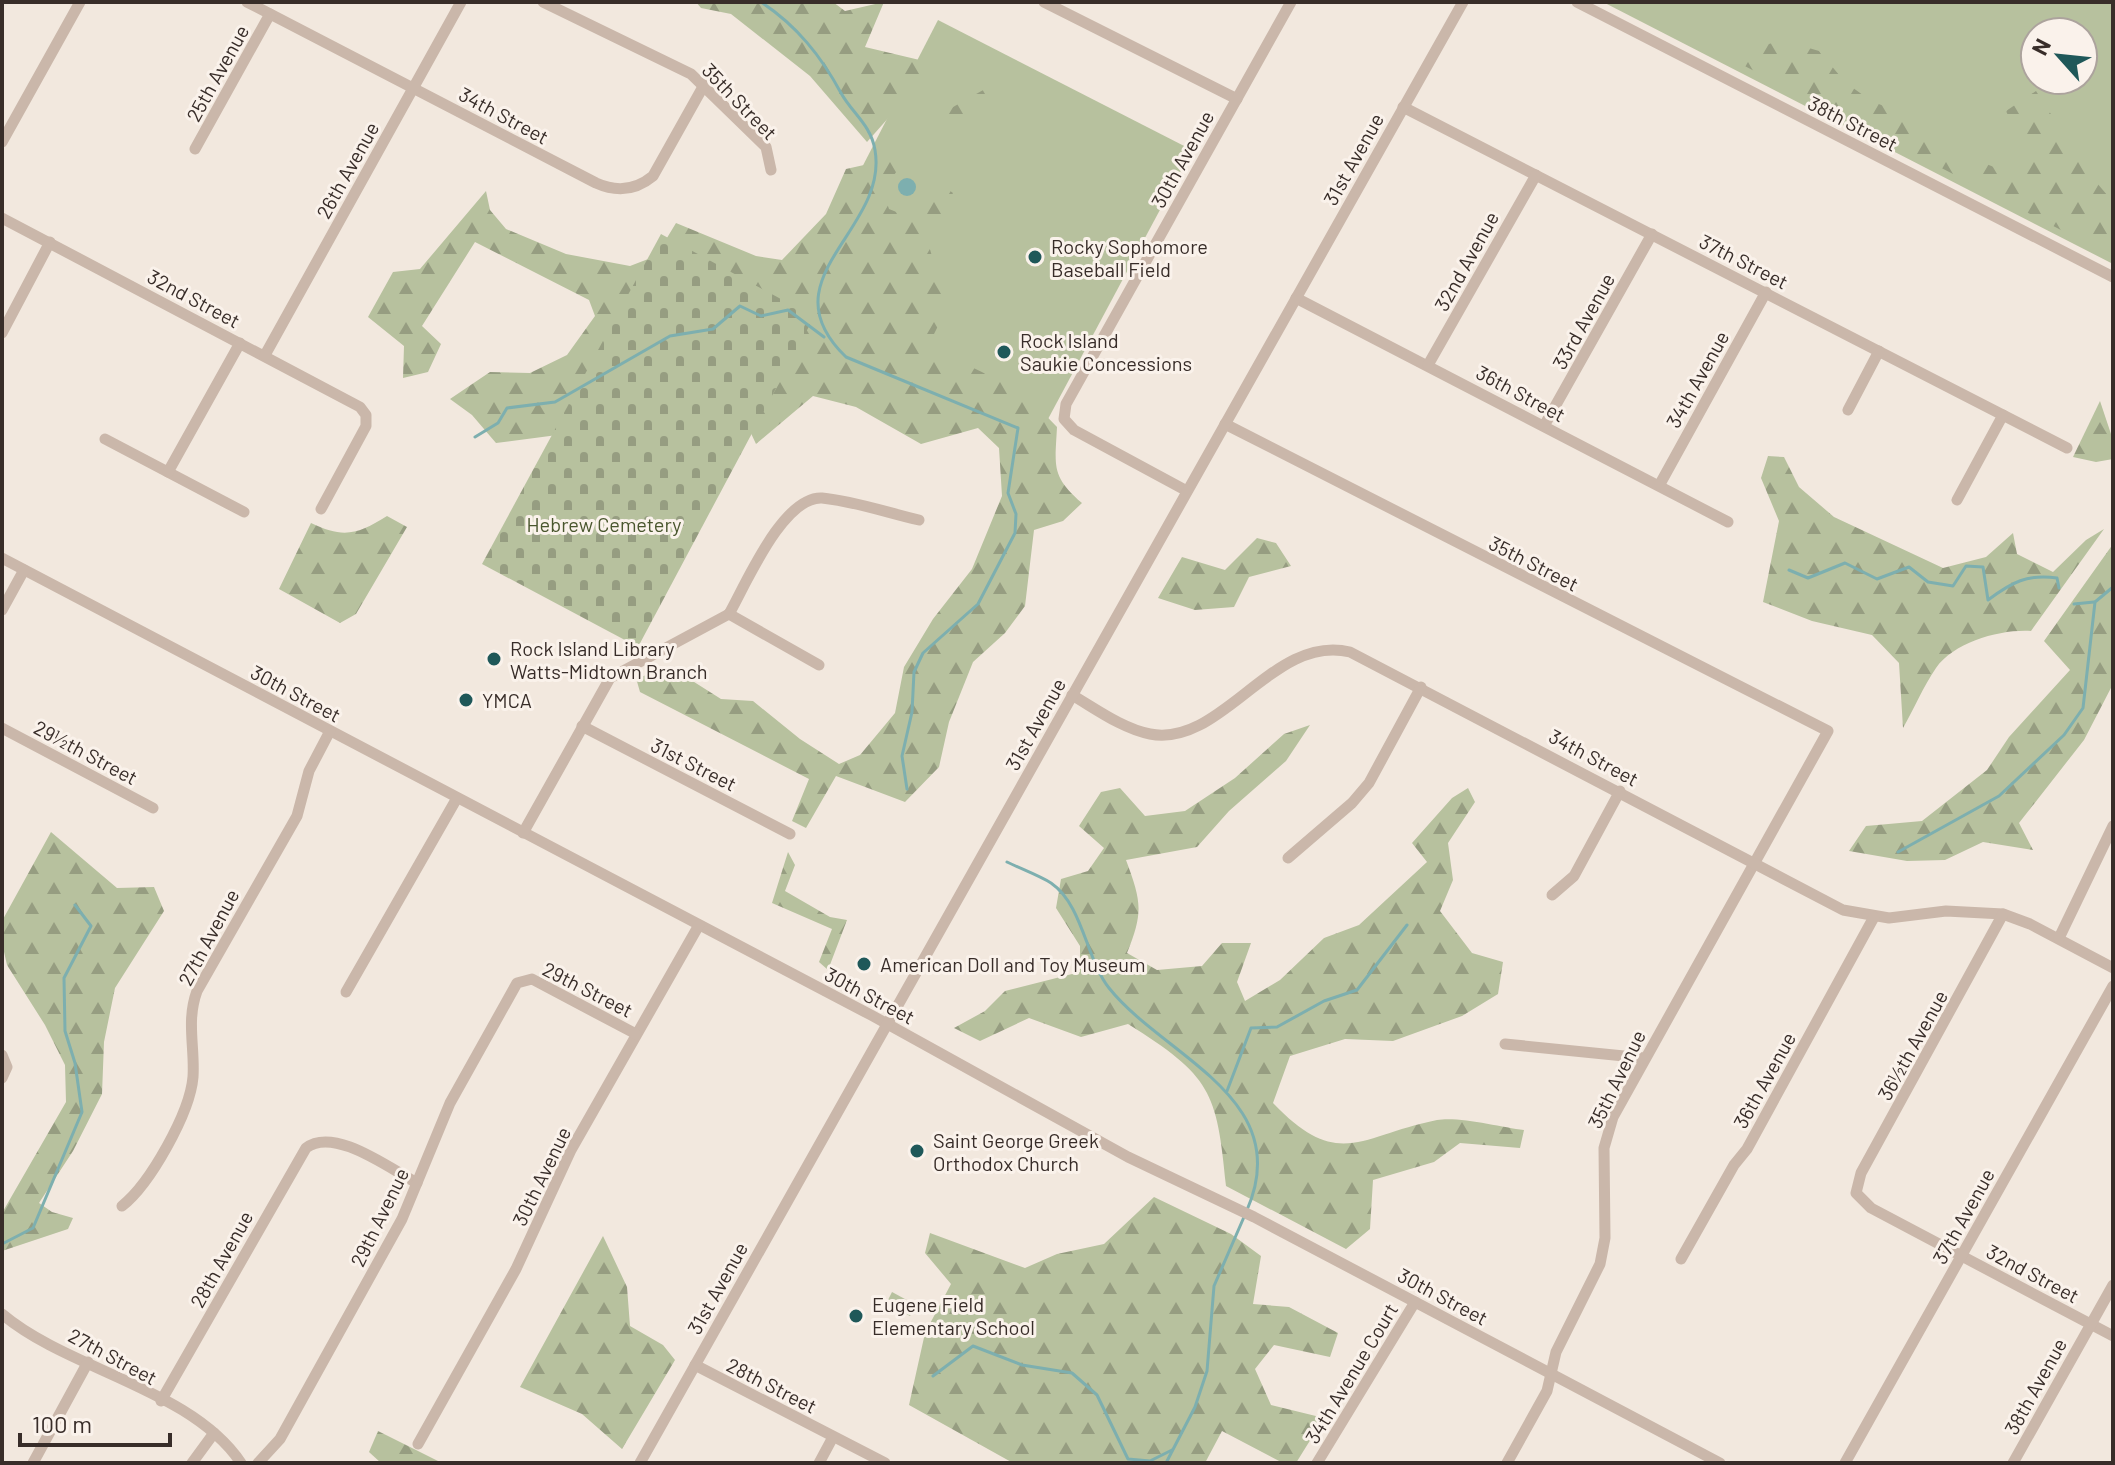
<svg xmlns="http://www.w3.org/2000/svg" width="2115" height="1465" font-family="Barlow,sans-serif">
<style>
.green{fill:#b7c19e;fill-rule:evenodd}
.forest{fill:url(#forest-firs)}
.cemetery{fill:url(#cemetery-stones)}
.water{fill:#7dafaf}
.lines{fill:none;stroke-linecap:round;stroke-linejoin:round}
.stream{stroke:#7dafaf;stroke-width:3}
.minor{stroke:#cab7aa;stroke-width:11}
.poi-dot{fill:#1f5859;stroke:#faf2eb;stroke-width:3}
.labels{text-anchor:middle;dominant-baseline:central;stroke-width:6;stroke-linejoin:round;paint-order:stroke}
.street-label{font-size:20px;fill:#382d29;stroke:#faf2eb}
.poi-label{font-size:20px;fill:#382d29;stroke:#faf2eb;text-anchor:start}
.park-label{font-size:20px;fill:#49562d;stroke:#faf2eb}
</style>
<defs>
<pattern id="forest-firs" width="22" height="20" patternUnits="userSpaceOnUse" patternTransform="scale(2)"><rect width="22" height="20" fill="#b7c19e"/><path d="M5 1l3.5 6h-7zM16 11l3.5 6h-7z" fill="#969d81"/></pattern>
<pattern id="cemetery-stones" width="16" height="16" patternUnits="userSpaceOnUse" patternTransform="scale(2)"><rect width="16" height="16" fill="#b7c19e"/><path d="M2 7V4a2 2 0 0 1 4 0v3zM10 15v-3a2 2 0 0 1 4 0v3z" fill="#969d81"/></pattern>
</defs>
<rect width="100%" height="100%" fill="#f2e8de"/>
<g class="green">
<path d="M1603 2H2113V264ZM2035 32H2083V80H2035Z"/>
<polygon points="938,20 1192,150 1040,434 791,305"/>
<polygon points="892,1292 916,1305 910,1316 886,1304"/>
</g>
<g class="forest">
<polygon points="696,2 833,2 845,11 884,2 865,47 928,62 906,98 867,142 810,76 731,14 701,8"/>
<polygon points="1782,40 1819,51 1845,82 1871,101 1907,115 1961,154 2004,171 2023,168 2026,154 2006,111 2036,91 2091,176 2113,202 2113,257 1735,61 1753,49"/>
<polygon points="985,89 1002,94 978,120 952,138 946,111"/>
<path d="M891 159 902 163 883 192 889 209 904 215 939 183 953 193 927 239 947 308 933 336 941 354C986 372 1025 391 1057 427 1055 467 1051 476 1082 503L1063 521 1034 530 1025 606 1005 633 973 662 949 722 939 767 905 802 836 776 806 828 792 821 809 779 640 692 636 678 672 668 721 699 753 701 800 739 839 764 860 755 895 713 904 667 933 619 972 569 1002 496 999 448 978 428 921 444 856 407 813 396 756 444 749 429 565 434 496 443 472 415 450 399 490 372 530 373 567 355 595 316 589 300 475 242 422 326 441 344 428 372 403 378 404 346 368 317 393 272 420 269 486 191 490 210 506 229 566 254 630 266 656 256 676 223 756 256 782 260 826 214 846 169Z"/>
<polygon points="2100,401 2113,440 2113,459 2096,462 2073,457"/>
<path d="M1768 456 1784 457 1799 487 1834 517 1943 568 1986 557 2013 533 2017 554 2053 572 2086 540 2104 529 2031 631C2001 629 1954 642 1936 668 1923 687 1914 709 1903 728L1899 663 1872 635 1812 621 1763 602 1779 521 1761 478Z"/>
<path d="M387 516 407 527 356 614 340 623 279 589 311 523C344 539 358 534 387 516Z"/>
<polygon points="1257,538 1276,543 1291,566 1249,577 1234,607 1195,610 1158,598 1182,557 1225,570"/>
<polygon points="2113,544 2113,684 2084,740 2019,823 2033,850 1983,842 1945,860 1907,861 1849,851 1866,826 1922,821 1987,770 2009,737 2070,670 2044,641"/>
<path d="M1310 725 1286 761 1229 811 1197 847 1126 860C1141 901 1144 911 1127 953L1157 970 1202 966 1222 943H1251L1237 982 1245 1001 1280 980 1324 938 1359 925 1427 862 1412 843 1452 798 1468 788 1475 802 1448 843 1453 880 1440 911 1472 953 1503 962 1498 994 1462 1016 1393 1041 1345 1039 1290 1056 1273 1103C1339 1172 1361 1135 1437 1120 1458 1116 1501 1127 1524 1130L1520 1148 1460 1143 1434 1162 1373 1180 1370 1229 1346 1249 1226 1186C1217 1091 1211 1076 1128 1024L1081 1037 1029 1018 980 1041 954 1028 985 1011 1005 991 1080 972V946L1056 908 1061 879 1088 871 1104 848 1079 826 1101 792 1120 788 1145 816 1185 811 1235 778 1284 734Z"/>
<polygon points="51,832 117,888 154,887 164,911 115,988 104,1042 102,1094 73,1151 39,1203 52,1212 73,1218 68,1229 2,1251 2,1213 66,1102 65,1065 45,1025 7,965 2,943 2,921"/>
<polygon points="788,852 795,865 785,891 830,917 847,920 828,970 819,962 832,929 772,903"/>
<polygon points="1154,1197 1231,1234 1261,1256 1253,1304 1289,1307 1338,1333 1330,1357 1274,1345 1255,1369 1271,1405 1324,1418 1296,1463 1283,1463 1222,1431 1205,1463 1013,1463 909,1405 925,1333 951,1284 925,1253 930,1233 1025,1268 1057,1254 1104,1244"/>
<polygon points="603,1236 627,1287 630,1326 663,1345 675,1360 622,1449 582,1414 520,1387"/>
<polygon points="378,1431 442,1463 381,1463 369,1452"/>
</g>
<polygon class="cemetery" points="661,234 814,317 638,647 482,564"/>
<circle class="water" cx="907" cy="187" r="9"/>
<g class="lines">
<g class="stream">
<path d="M761 2C797 26 821 56 841 93 852 113 871 125 875 150 889 231 764 278 846 357L1018 428 1008 493 1016 514 1015 533 978 604 923 653 914 672 912 712 902 756 907 789"/>
<polyline points="475,437 498,423 507,408 555,402 670,336 713,329 740,306 761,316 788,310 824,337"/>
<path d="M1789 570 1808 578 1845 563 1877 579 1909 567 1928 582 1953 586 1966 566 1983 567 1988 600C2012 582 2027 574 2057 578L2059 588"/>
<polyline points="2074,604 2094,602"/>
<polyline points="1898,852 1999,796 2064,735 2083,708 2095,602 2113,587"/>
<path d="M1007 862C1021 869 1038 875 1051 883 1083 905 1086 959 1109 988 1164 1057 1296 1098 1247 1210"/>
<polyline points="1227,1091 1251,1028 1277,1027 1324,1001 1357,990 1407,925"/>
<polyline points="2,1244 33,1228 82,1112 75,1063 65,1031 64,978 91,926 75,905"/>
<polyline points="933,1376 973,1346 1022,1365 1072,1373 1097,1395 1128,1459 1150,1461 1172,1450"/>
<polyline points="1166,1463 1195,1407 1207,1371 1214,1286 1244,1217"/>
</g>
<g class="minor">
<path d="M247 2 596 183C616 192 635 191 653 176L704 85"/>
<polyline points="543,2 691,74 766,147 771,170"/>
<polyline points="1044,2 1237,99"/>
<polyline points="1577,2 2113,277"/>
<polyline points="1403,107 2067,448"/>
<polyline points="2,142 80,2"/>
<polyline points="195,149 270,14"/>
<polyline points="2,218 360,407 366,415 366,426 321,509"/>
<polyline points="1296,298 1728,522"/>
<polyline points="2,333 50,242"/>
<polyline points="265,355 461,2"/>
<polyline points="1428,365 1536,175"/>
<polyline points="1848,410 1879,351"/>
<polyline points="1225,424 1828,731 1613,1117 1604,1148 1605,1238 1600,1264 1556,1352 1547,1391 1507,1463"/>
<polyline points="1544,426 1652,234"/>
<polyline points="105,439 244,512"/>
<polyline points="168,472 240,343"/>
<polyline points="1660,484 1766,292"/>
<polyline points="1187,491 1074,430 1064,419 1066,404 1291,2"/>
<polyline points="1957,500 2003,415"/>
<polyline points="2,558 871,1015 1128,1157 1254,1217 1720,1463"/>
<polyline points="2,610 24,570"/>
<path d="M729 614C746 584 783 496 822 498 854 501 888 513 919 520"/>
<polyline points="729,614 819,665"/>
<path d="M1072 695C1096 709 1123 729 1150 734 1222 748 1273 633 1350 652L1843 910 1889 918 1946 911 2003 914 2030 924 2113 968"/>
<polyline points="582,726 790,834"/>
<polyline points="2,728 153,808"/>
<polyline points="523,833 610,678 729,614"/>
<polyline points="1288,858 1352,803 1369,783 1421,687"/>
<polyline points="1552,895 1574,876 1620,791"/>
<polyline points="2003,914 1861,1173 1856,1193 1871,1208 2113,1336"/>
<polyline points="2059,938 2113,826"/>
<polyline points="346,992 457,798"/>
<polyline points="1505,1044 1644,1058"/>
<polyline points="2,1055 7,1067 2,1078"/>
<path d="M122 1206C150 1184 190 1113 193 1077 195 1047 186 1021 197 991L297 816 309 771 330 731"/>
<polyline points="1681,1259 1734,1165 1747,1149 1874,917"/>
<path d="M2 1314C68 1370 192 1389 241 1463"/>
<polyline points="695,1365 885,1463"/>
<path d="M161 1401 306 1148C334 1126 390 1169 417 1183"/>
<polyline points="418,1444 516,1269 571,1150 699,925"/>
<polyline points="33,1463 88,1362"/>
<polyline points="192,1463 214,1433"/>
<polyline points="258,1463 280,1439 402,1219 450,1103 517,983 532,979 636,1034"/>
<polyline points="640,1463 1463,2"/>
<polyline points="819,1463 833,1437"/>
<polyline points="1317,1463 1415,1302"/>
<polyline points="1845,1463 2113,986"/>
<polyline points="2013,1463 2113,1285"/>
</g>
</g>
<g class="poi-dot">
<circle cx="1035" cy="257" r="8"/>
<circle cx="1004" cy="352" r="8"/>
<circle cx="494" cy="659" r="8"/>
<circle cx="466" cy="700" r="8"/>
<circle cx="864" cy="964" r="8"/>
<circle cx="917" cy="1151" r="8"/>
<circle cx="856" cy="1316" r="8"/>
</g>
<g class="labels">
<g class="street-label">
<text transform="translate(217 73) rotate(-61)">25th Avenue</text>
<text transform="translate(740 101) rotate(46)">35th Street</text>
<text transform="translate(504 115) rotate(28)">34th Street</text>
<text transform="translate(1853 123) rotate(27)">38th Street</text>
<text transform="translate(1182 159) rotate(-61)">30th Avenue</text>
<text transform="translate(1353 159) rotate(-61)">31st Avenue</text>
<text transform="translate(347 170) rotate(-61)">26th Avenue</text>
<text transform="translate(1466 261) rotate(-61)">32nd Avenue</text>
<text transform="translate(1744 261) rotate(27)">37th Street</text>
<text transform="translate(194 298) rotate(28)">32nd Street</text>
<text transform="translate(1583 321) rotate(-61)">33rd Avenue</text>
<text transform="translate(1697 379) rotate(-61)">34th Avenue</text>
<text transform="translate(1521 393) rotate(28)">36th Street</text>
<text transform="translate(1534 563) rotate(27)">35th Street</text>
<text transform="translate(296 693) rotate(28)">30th Street</text>
<text transform="translate(1035 724) rotate(-61)">31st Avenue</text>
<text transform="translate(86 752) rotate(28)">29½th Street</text>
<text transform="translate(1594 757) rotate(28)">34th Street</text>
<text transform="translate(694 764) rotate(27)">31st Street</text>
<text transform="translate(208 937) rotate(-62)">27th Avenue</text>
<text transform="translate(588 989) rotate(27)">29th Street</text>
<text transform="translate(870 995) rotate(28)">30th Street</text>
<text transform="translate(1912 1045) rotate(-61)">36½th Avenue</text>
<text transform="translate(1616 1079) rotate(-64)">35th Avenue</text>
<text transform="translate(1764 1080) rotate(-61)">36th Avenue</text>
<text transform="translate(541 1176) rotate(-64)">30th Avenue</text>
<text transform="translate(1963 1216) rotate(-61)">37th Avenue</text>
<text transform="translate(379 1217) rotate(-64)">29th Avenue</text>
<text transform="translate(221 1259) rotate(-61)">28th Avenue</text>
<text transform="translate(2033 1273) rotate(28)">32nd Street</text>
<text transform="translate(717 1288) rotate(-61)">31st Avenue</text>
<text transform="translate(1443 1296) rotate(28)">30th Street</text>
<text transform="translate(113 1356) rotate(28)">27th Street</text>
<text transform="translate(1351 1373) rotate(-59)">34th Avenue Court</text>
<text transform="translate(772 1385) rotate(27)">28th Street</text>
<text transform="translate(2035 1386) rotate(-61)">38th Avenue</text>
</g>
<g class="poi-label">
<text x="1051" y="246">Rocky Sophomore<tspan x="1051" dy="23">Baseball Field</tspan></text>
<text x="1020" y="340">Rock Island<tspan x="1020" dy="23">Saukie Concessions</tspan></text>
<text x="510" y="648">Rock Island Library<tspan x="510" dy="23">Watts-Midtown Branch</tspan></text>
<text x="482" y="700">YMCA</text>
<text x="880" y="964">American Doll and Toy Museum</text>
<text x="933" y="1140">Saint George Greek<tspan x="933" dy="23">Orthodox Church</tspan></text>
<text x="872" y="1304">Eugene Field<tspan x="872" dy="23">Elementary School</tspan></text>
</g>
<g class="park-label">
<text x="604" y="524">Hebrew Cemetery</text>
</g>
</g>
<rect width="2115" height="1465" fill="none" stroke="#382d29" stroke-width="8"/>
<g transform="translate(2059 56) rotate(297)"><circle r="38" fill="#faf2eb" stroke="#aca39d" stroke-width="2"/>
<path d="M0-6L14 30L0 20L-14 30Z" fill="#1f5859"/>
<text y="-12" font-size="22" font-weight="bold" text-anchor="middle" fill="#382d29">N</text>
</g>
<path d="M20 1433v12h150v-12" fill="none" stroke="#382d29" stroke-width="4"/>
<text x="32" y="1433" font-size="24" fill="#382d29" stroke="#faf2eb" stroke-width="6" paint-order="stroke">100 m</text>
</svg>
